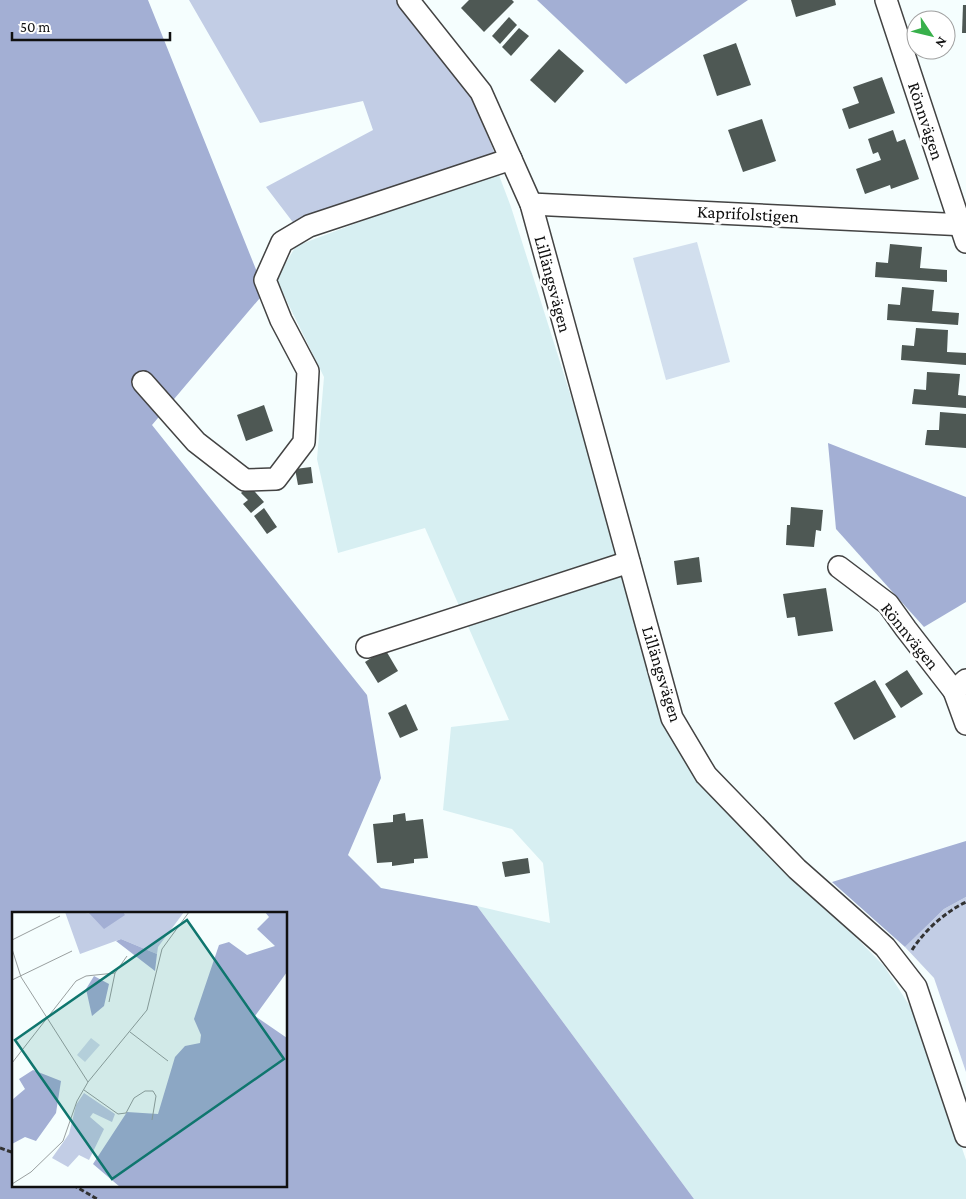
<svg xmlns="http://www.w3.org/2000/svg" width="966" height="1199" font-family="'Crimson Pro',serif">
<style>
.farmland{fill:#d7eff2}
.green{fill:#c2cde5}
.forest{fill:#a3afd4;fill-rule:evenodd}
.pitch{fill:#d2dfee}
.building{fill:#4e5854}
.lines{fill:none;stroke-linecap:round;stroke-linejoin:round}
.minor-casing{stroke:#434343;stroke-width:24}
.path{stroke:#323232;stroke-width:3;stroke-dasharray:5 2.5;stroke-linecap:butt}
.minor{stroke:#fff;stroke-width:21}
.labels{text-anchor:middle;dominant-baseline:central;stroke-width:5;stroke-linejoin:round;paint-order:stroke}
.street-label{font-size:18px;fill:#101010;stroke:#fff}
.inset-road{fill:none;stroke:#999f9f;stroke-width:1}
.view{fill:#0f766e;fill-opacity:0.15;stroke:#0f766e;stroke-width:2.5}
.inset-edge{fill:none;stroke:#101010;stroke-width:2.5}
</style>
<rect width="100%" height="100%" fill="#f5fefe"/>
<polygon class="farmland" points="497,170 511,207 628,577 667,724 695,777 780,866 828,909 884,966 913,1011 934,1066 966,1160 966,1199 694,1199 477,906 550,923 543,863 512,829 443,810 451,727 509,720 425,528 338,553 317,459 324,377 276,279 296,246"/>
<g class="green">
<polygon points="189,0 399,0 463,76 495,154 295,225 266,187 373,130 363,101 260,123"/>
<polygon points="966,897 966,1072 934,978 905,947 944,909"/>
</g>
<g class="forest">
<path d="M0 0H148L265 292 152 425 367 695 381 778 348 855 381 888 477 906 694 1199H0ZM14 913H286V1185H14Z"/>
<polygon points="537,0 748,0 626,84"/>
<polygon points="828,443 966,497 966,602 924,627 836,529"/>
<polygon points="966,841 966,897 944,909 905,947 832,882"/>
</g>
<polygon class="pitch" points="697,242 730,362 666,380 633,258"/>
<g class="building">
<polygon points="469,0 512,0 514,2 484,32 461,8"/>
<polygon points="791,0 835,0 836,5 796,17"/>
<polygon points="963,5 966,5 966,33 962,33"/>
<polygon points="509,17 517,25 500,44 492,36"/>
<polygon points="519,28 529,36 511,56 502,47"/>
<polygon points="736,43 751,85 717,96 703,55"/>
<polygon points="559,49 584,71 555,103 530,80"/>
<polygon points="882,77 895,113 849,129 842,109 859,103 853,87"/>
<polygon points="762,119 776,161 743,172 728,130"/>
<polygon points="893,130 897,142 905,139 919,179 891,189 890,185 865,194 856,169 881,160 878,152 873,154 868,139"/>
<polygon points="890,244 922,247 920,268 947,270 947,282 875,277 876,262 888,263"/>
<polygon points="902,287 934,290 932,311 959,313 958,325 887,320 888,304 900,305"/>
<polygon points="916,328 948,330 947,352 966,353 966,365 901,360 902,345 914,346"/>
<polygon points="927,372 960,374 958,395 966,396 966,408 912,404 914,389 926,390"/>
<polygon points="264,405 273,431 246,441 237,415"/>
<polygon points="940,412 966,414 966,448 925,445 927,430 939,430"/>
<polygon points="311,467 313,483 298,485 295,469"/>
<polygon points="249,485 264,502 251,513 243,504 248,500 241,493"/>
<polygon points="791,507 823,510 821,531 816,530 814,547 786,545 787,525 790,525"/>
<polygon points="264,508 277,527 267,534 254,516"/>
<polygon points="699,557 702,582 677,585 674,561"/>
<polygon points="826,588 833,631 798,636 795,617 787,618 783,594"/>
<polygon points="385,649 398,671 378,683 365,662"/>
<polygon points="907,670 923,694 901,708 885,684"/>
<polygon points="875,680 896,717 854,740 834,703"/>
<polygon points="406,704 418,730 400,738 388,713"/>
<polygon points="405,813 406,821 423,819 428,858 414,859 414,863 392,866 392,862 377,863 373,824 393,822 393,815"/>
<polygon points="528,858 530,873 505,877 502,862"/>
</g>
<g class="lines">
<g class="minor-casing">
<g id="minor">
<polyline points="408,0 481,92 531,204 672,718 706,775 797,869 885,947 916,987 966,1136"/>
<polyline points="886,0 966,242"/>
<polyline points="531,204 966,225"/>
<polyline points="143,382 196,442 245,480 276,479 304,442 308,371 281,320 265,280 282,242 309,226 511,159"/>
<polyline points="839,567 888,604 906,629 954,691"/>
<polyline points="367,647 629,562"/>
<polyline points="966,680 954,691 966,724"/>
</g>
</g>
<g class="path">
<path d="M912 950C924 931 945 912 966 902"/>
<polyline points="0,1148 14,1153"/>
<polyline points="73,1185 97,1199"/>
</g>
<use href="#minor" class="minor"/>
</g>
<g class="labels">
<g class="street-label">
<text transform="translate(926 121) rotate(72)">Rönnvägen</text>
<text transform="translate(748 214) rotate(3)">Kaprifolstigen</text>
<text transform="translate(553 284) rotate(75)">Lillängsvägen</text>
<text transform="translate(910 636) rotate(51)">Rönnvägen</text>
<text transform="translate(662 674) rotate(73)">Lillängsvägen</text>
</g>
</g>
<g transform="translate(12 912)">
<rect width="275" height="275" fill="#f5fefe"/>
<path d="M53 0 113 3 112 0H172L146 35 145 42 109 27 68 42ZM72 181 103 202 100 210 81 201 78 205 92 217 77 248 67 243 56 255 40 246 57 222 64 193Z" fill="#c2cde5"/>
<path d="M76 0H112L113 3 92 17ZM253 0H275V60L243 104 275 126V275H108L81 252 115 200 146 202 163 145 173 134 188 131 189 123 182 107 207 33 217 30 235 43 263 34 245 17 257 5ZM109 27 145 42 143 59 104 29ZM82 64 97 72 92 94 80 104 74 77ZM21 158 49 169 44 201 24 229 13 225 0 232V188L13 177 7 167Z" fill="#a3afd4"/>
<path d="M79 126 88 133 73 150 65 143Z" fill="#d2dfee"/>
<path class="inset-road" d="M0 28 48 4M0 37 9 65 76 170M0 68 60 39M97 90 103 61M118 120 156 149M0 151 64 69 74 64 103 61 115 44M72 178 106 202 114 201 122 186 133 179H141L144 184 140 208M0 272 19 260 51 229 65 189 76 170 135 98 150 37 177 0"/>
<path class="view" d="M175 8 272 147 100 267 3 128Z"/>
<rect width="275" height="275" class="inset-edge"/>
</g>
<g transform="translate(931 35) rotate(125)"><circle r="24" fill="#ffffff" stroke="#9f9f9f"/>
<path d="M0-4L9 19L0 12L-9 19Z" fill="#38b04b"/>
<text y="-8" font-size="14" font-weight="bold" text-anchor="middle" fill="#101010">N</text>
</g>
<path d="M12 32v8h158v-8" fill="none" stroke="#101010" stroke-width="2.5"/>
<text x="20" y="32" font-size="15" fill="#101010" stroke="#ffffff" stroke-width="4" paint-order="stroke">50 m</text>
</svg>
